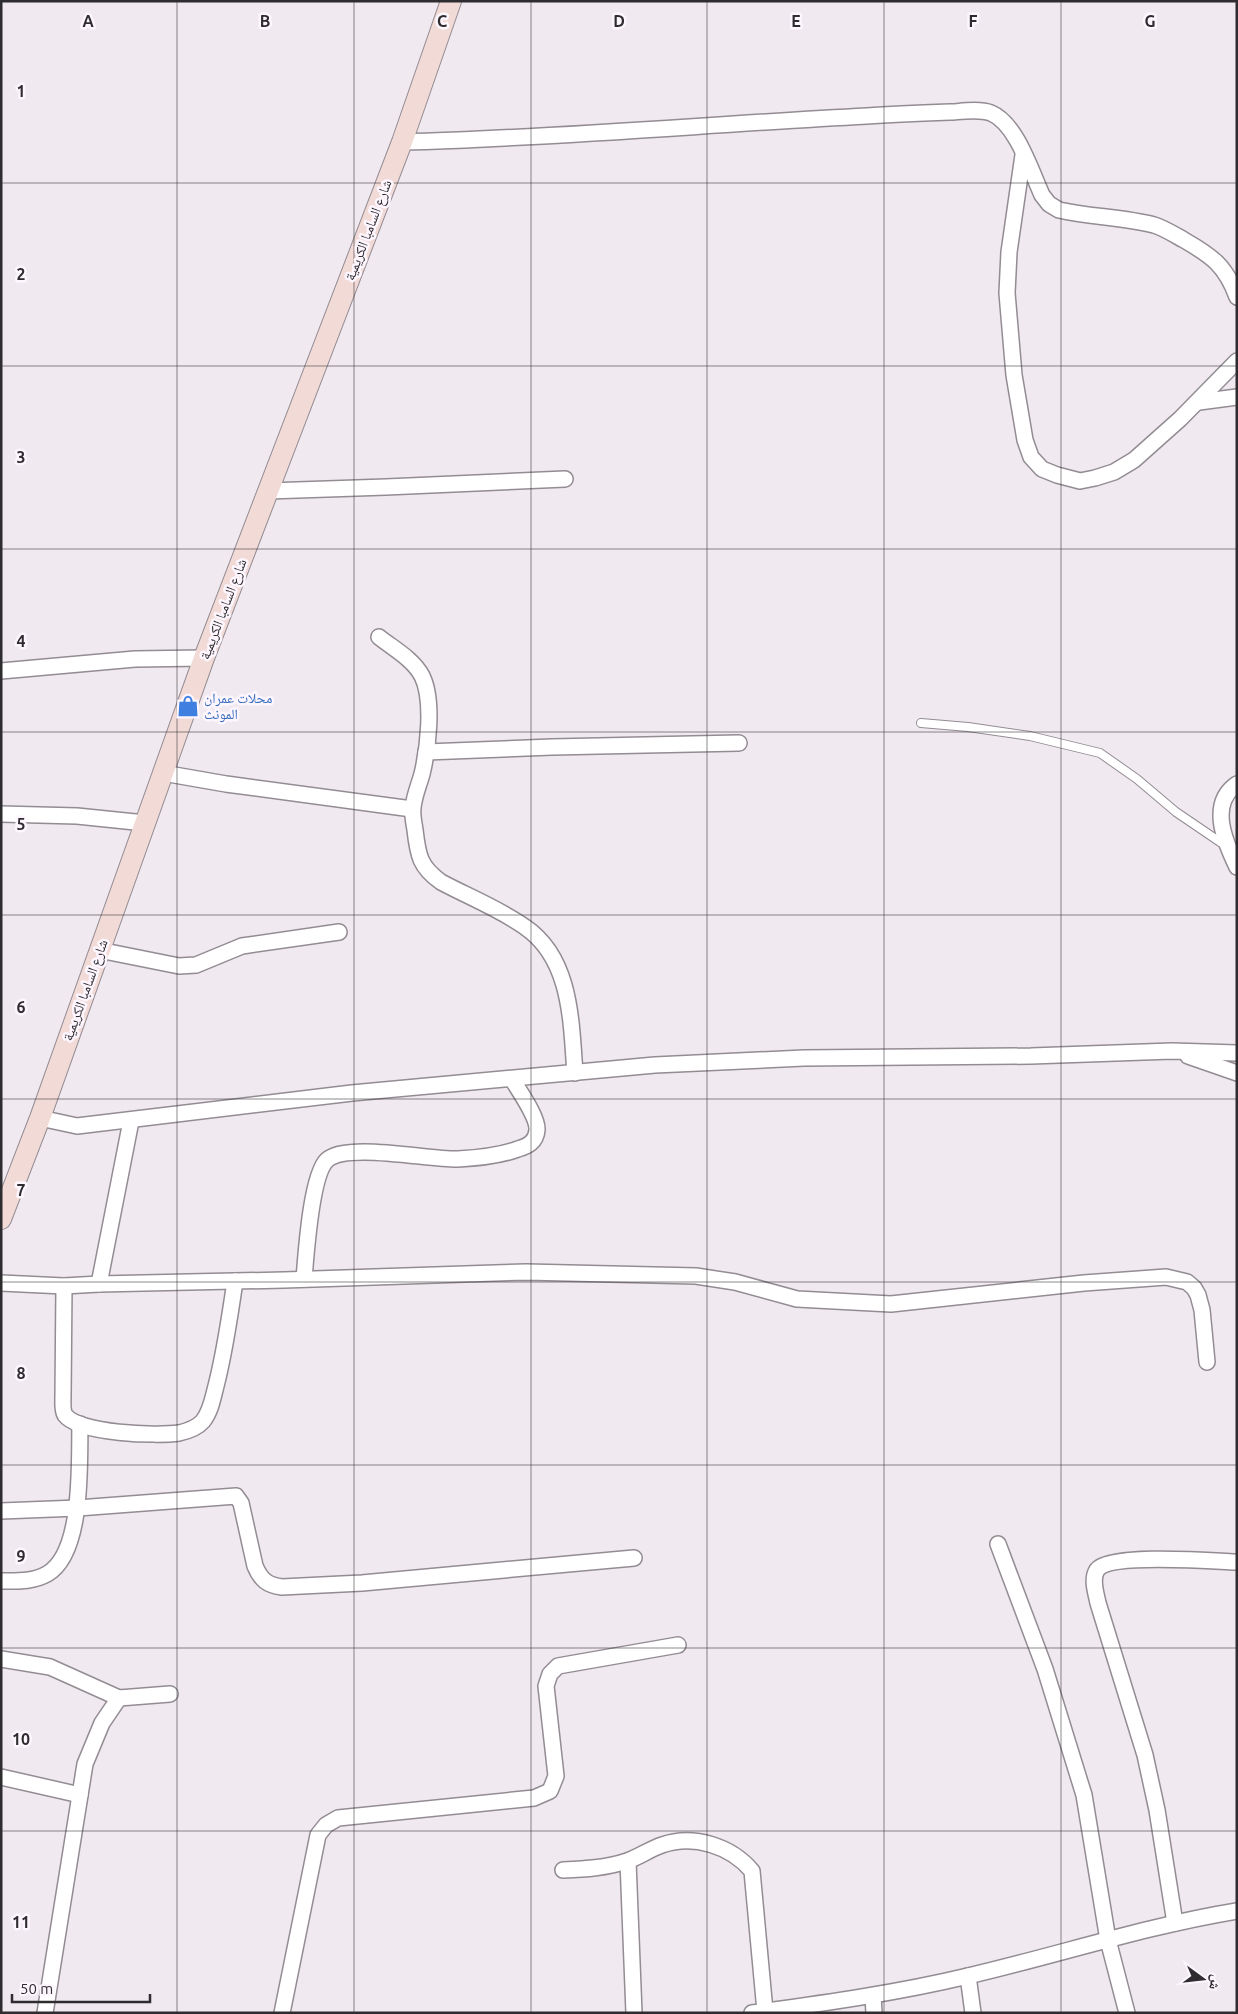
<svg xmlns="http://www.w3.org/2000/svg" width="1238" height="2014" font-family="Ubuntu,'Noto Naskh Arabic',sans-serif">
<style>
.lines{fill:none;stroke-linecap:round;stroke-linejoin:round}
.service-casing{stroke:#938c93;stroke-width:10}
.minor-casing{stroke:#938c93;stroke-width:18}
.secondary-casing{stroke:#938c93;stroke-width:22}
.service{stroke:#fff;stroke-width:8}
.minor{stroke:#fff;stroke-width:15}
.secondary{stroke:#f2dbd7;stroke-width:20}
.grid{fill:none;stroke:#2f2c2f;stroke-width:1;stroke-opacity:0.55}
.labels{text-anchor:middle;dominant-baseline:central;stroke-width:5;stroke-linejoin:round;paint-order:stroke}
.street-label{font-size:14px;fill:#2f2c2f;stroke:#fdf6fe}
.shop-label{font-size:14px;fill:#366cbe;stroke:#fdf6fe;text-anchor:start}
.grid-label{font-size:16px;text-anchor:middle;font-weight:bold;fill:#2f2c2f;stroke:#fdf6fe;stroke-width:5;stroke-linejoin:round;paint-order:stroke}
</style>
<rect width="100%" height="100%" fill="#f0e9f0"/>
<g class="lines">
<g class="service-casing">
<polyline id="service" points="921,723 968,727 1030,736 1100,753 1137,779 1176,812 1226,846"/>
</g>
<g class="minor-casing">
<g id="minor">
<path d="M402 142C558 138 712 124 867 116 896 114 925 113 953 112 965 111 980 109 991 113 1016 123 1031 171 1042 195L1049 204 1059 210C1090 217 1123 217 1154 225 1164 228 1175 235 1184 240 1212 256 1226 266 1237 297"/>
<polyline points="1023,155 1009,252 1007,293 1014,375 1025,440 1031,457 1042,469 1057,475 1080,481 1095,478 1114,472 1134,460 1180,419 1237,361"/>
<polyline points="1199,402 1237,397"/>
<polyline points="268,491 386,487 565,479"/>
<path d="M379 637C394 649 413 659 422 676 434 700 428 749 422 774 419 785 414 796 413 808 412 815 414 823 415 830 418 856 420 867 441 882 469 897 500 909 525 927 572 959 571 1023 575 1073"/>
<polyline points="1,671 135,659 204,658"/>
<polyline points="426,752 552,747 739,743"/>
<polyline points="163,773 226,784 412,809"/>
<path d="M1237 784C1208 804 1225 842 1237 867"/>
<polyline points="1,814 77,816 145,823"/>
<polyline points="99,950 179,966 196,965 242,946 339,932"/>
<polyline points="1188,1056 1237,1073"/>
<polyline points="40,1118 77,1126 352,1093 655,1065 804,1058 1031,1056 1172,1051 1237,1053"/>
<path d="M304 1279C306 1255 311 1175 327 1160 346 1142 430 1160 458 1159 477 1158 499 1156 518 1149 528 1146 536 1142 537 1130 538 1117 519 1091 512 1079"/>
<polyline points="1,1283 64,1286 99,1284 284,1280 526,1272 696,1276 735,1282 797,1299 891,1304 1084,1283 1166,1277 1187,1282 1194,1288 1198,1295 1202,1310 1207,1362"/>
<polyline points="99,1284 131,1121"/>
<path d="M64 1286 63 1396C63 1402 62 1410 65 1415 79 1434 157 1436 179 1433 188 1431 197 1428 203 1421 211 1411 213 1397 216 1386 225 1351 230 1316 235 1281"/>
<path d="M1 1511 78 1508 236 1496 241 1503 255 1566C261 1580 267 1585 282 1587L362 1583 634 1558"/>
<polyline points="998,1544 1045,1669 1084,1795 1108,1940 1127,2013"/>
<path d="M1 1581C17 1581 33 1582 47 1574 84 1553 79 1462 80 1424"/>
<polyline points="1,1659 50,1667 119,1698"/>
<polyline points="1,1777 80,1795"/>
<polyline points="628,1861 634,2013"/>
<path d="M563 1870C585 1869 606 1868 627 1861 639 1857 650 1849 662 1845 694 1834 731 1846 752 1871L765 2011"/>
<path d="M1175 1923 1157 1810 1145 1755 1098 1603C1096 1593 1091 1579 1097 1570 1109 1553 1213 1561 1237 1562"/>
<polyline points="968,1976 973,2013"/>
<polyline points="873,1996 874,2013"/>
<polyline points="45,2013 85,1764 102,1723 119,1698 170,1694"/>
<polyline points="282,2013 318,1835 326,1825 338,1818 534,1798 550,1791 556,1776 546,1686 550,1674 558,1666 678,1645"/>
<path d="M752 2013C825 2003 897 1993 968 1976 1058 1955 1146 1926 1237 1911"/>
</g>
</g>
<g class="secondary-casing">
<polyline id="secondary" points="1,1219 40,1118 204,658 402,142 451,1"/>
</g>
<use href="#service" class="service"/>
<use href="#minor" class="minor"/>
<use href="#secondary" class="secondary"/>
</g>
<path class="grid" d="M177 1V2013M354 1V2013M531 1V2013M707 1V2013M884 1V2013M1061 1V2013M1 183H1237M1 366H1237M1 549H1237M1 732H1237M1 915H1237M1 1099H1237M1 1282H1237M1 1465H1237M1 1648H1237M1 1831H1237"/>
<defs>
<g id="shop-bare" transform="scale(1.725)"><path d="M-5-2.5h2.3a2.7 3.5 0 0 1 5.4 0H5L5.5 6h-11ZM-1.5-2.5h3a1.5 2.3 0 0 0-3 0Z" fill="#3f7fe0" stroke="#fdf6fe" stroke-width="2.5" paint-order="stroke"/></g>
</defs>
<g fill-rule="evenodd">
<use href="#shop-bare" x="188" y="706"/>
</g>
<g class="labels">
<g class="street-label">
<text transform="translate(368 230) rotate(-69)">شارع السامبا الكريمية</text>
<text transform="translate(223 609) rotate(-69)">شارع السامبا الكريمية</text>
<text transform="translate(85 990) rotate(-70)">شارع السامبا الكريمية</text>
</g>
<g class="shop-label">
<text x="204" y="698">محلات عمران<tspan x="204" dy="16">المونث</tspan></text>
</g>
</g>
<g class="grid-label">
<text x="88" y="27">A</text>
<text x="265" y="27">B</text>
<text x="442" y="27">C</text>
<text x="619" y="27">D</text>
<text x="796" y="27">E</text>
<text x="973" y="27">F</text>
<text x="1150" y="27">G</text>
<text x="21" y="97">1</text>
<text x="21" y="280">2</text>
<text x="21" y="463">3</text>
<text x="21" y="647">4</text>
<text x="21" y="830">5</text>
<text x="21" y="1013">6</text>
<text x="21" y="1196">7</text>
<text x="21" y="1379">8</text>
<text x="21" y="1562">9</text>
<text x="21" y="1745">10</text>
<text x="21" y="1928">11</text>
</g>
<rect width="1238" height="2014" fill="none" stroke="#2f2c2f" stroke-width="5"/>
<g transform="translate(1203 1979) rotate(105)" stroke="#fdf6fe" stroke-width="4" paint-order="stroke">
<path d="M0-4L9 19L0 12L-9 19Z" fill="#2f2c2f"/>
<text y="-8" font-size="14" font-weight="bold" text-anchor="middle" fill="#2f2c2f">ش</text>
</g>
<path d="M12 1994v8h138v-8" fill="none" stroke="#2f2c2f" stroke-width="2.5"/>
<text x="20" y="1994" font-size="15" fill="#2f2c2f" stroke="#fdf6fe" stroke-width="4" paint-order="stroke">50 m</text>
</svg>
